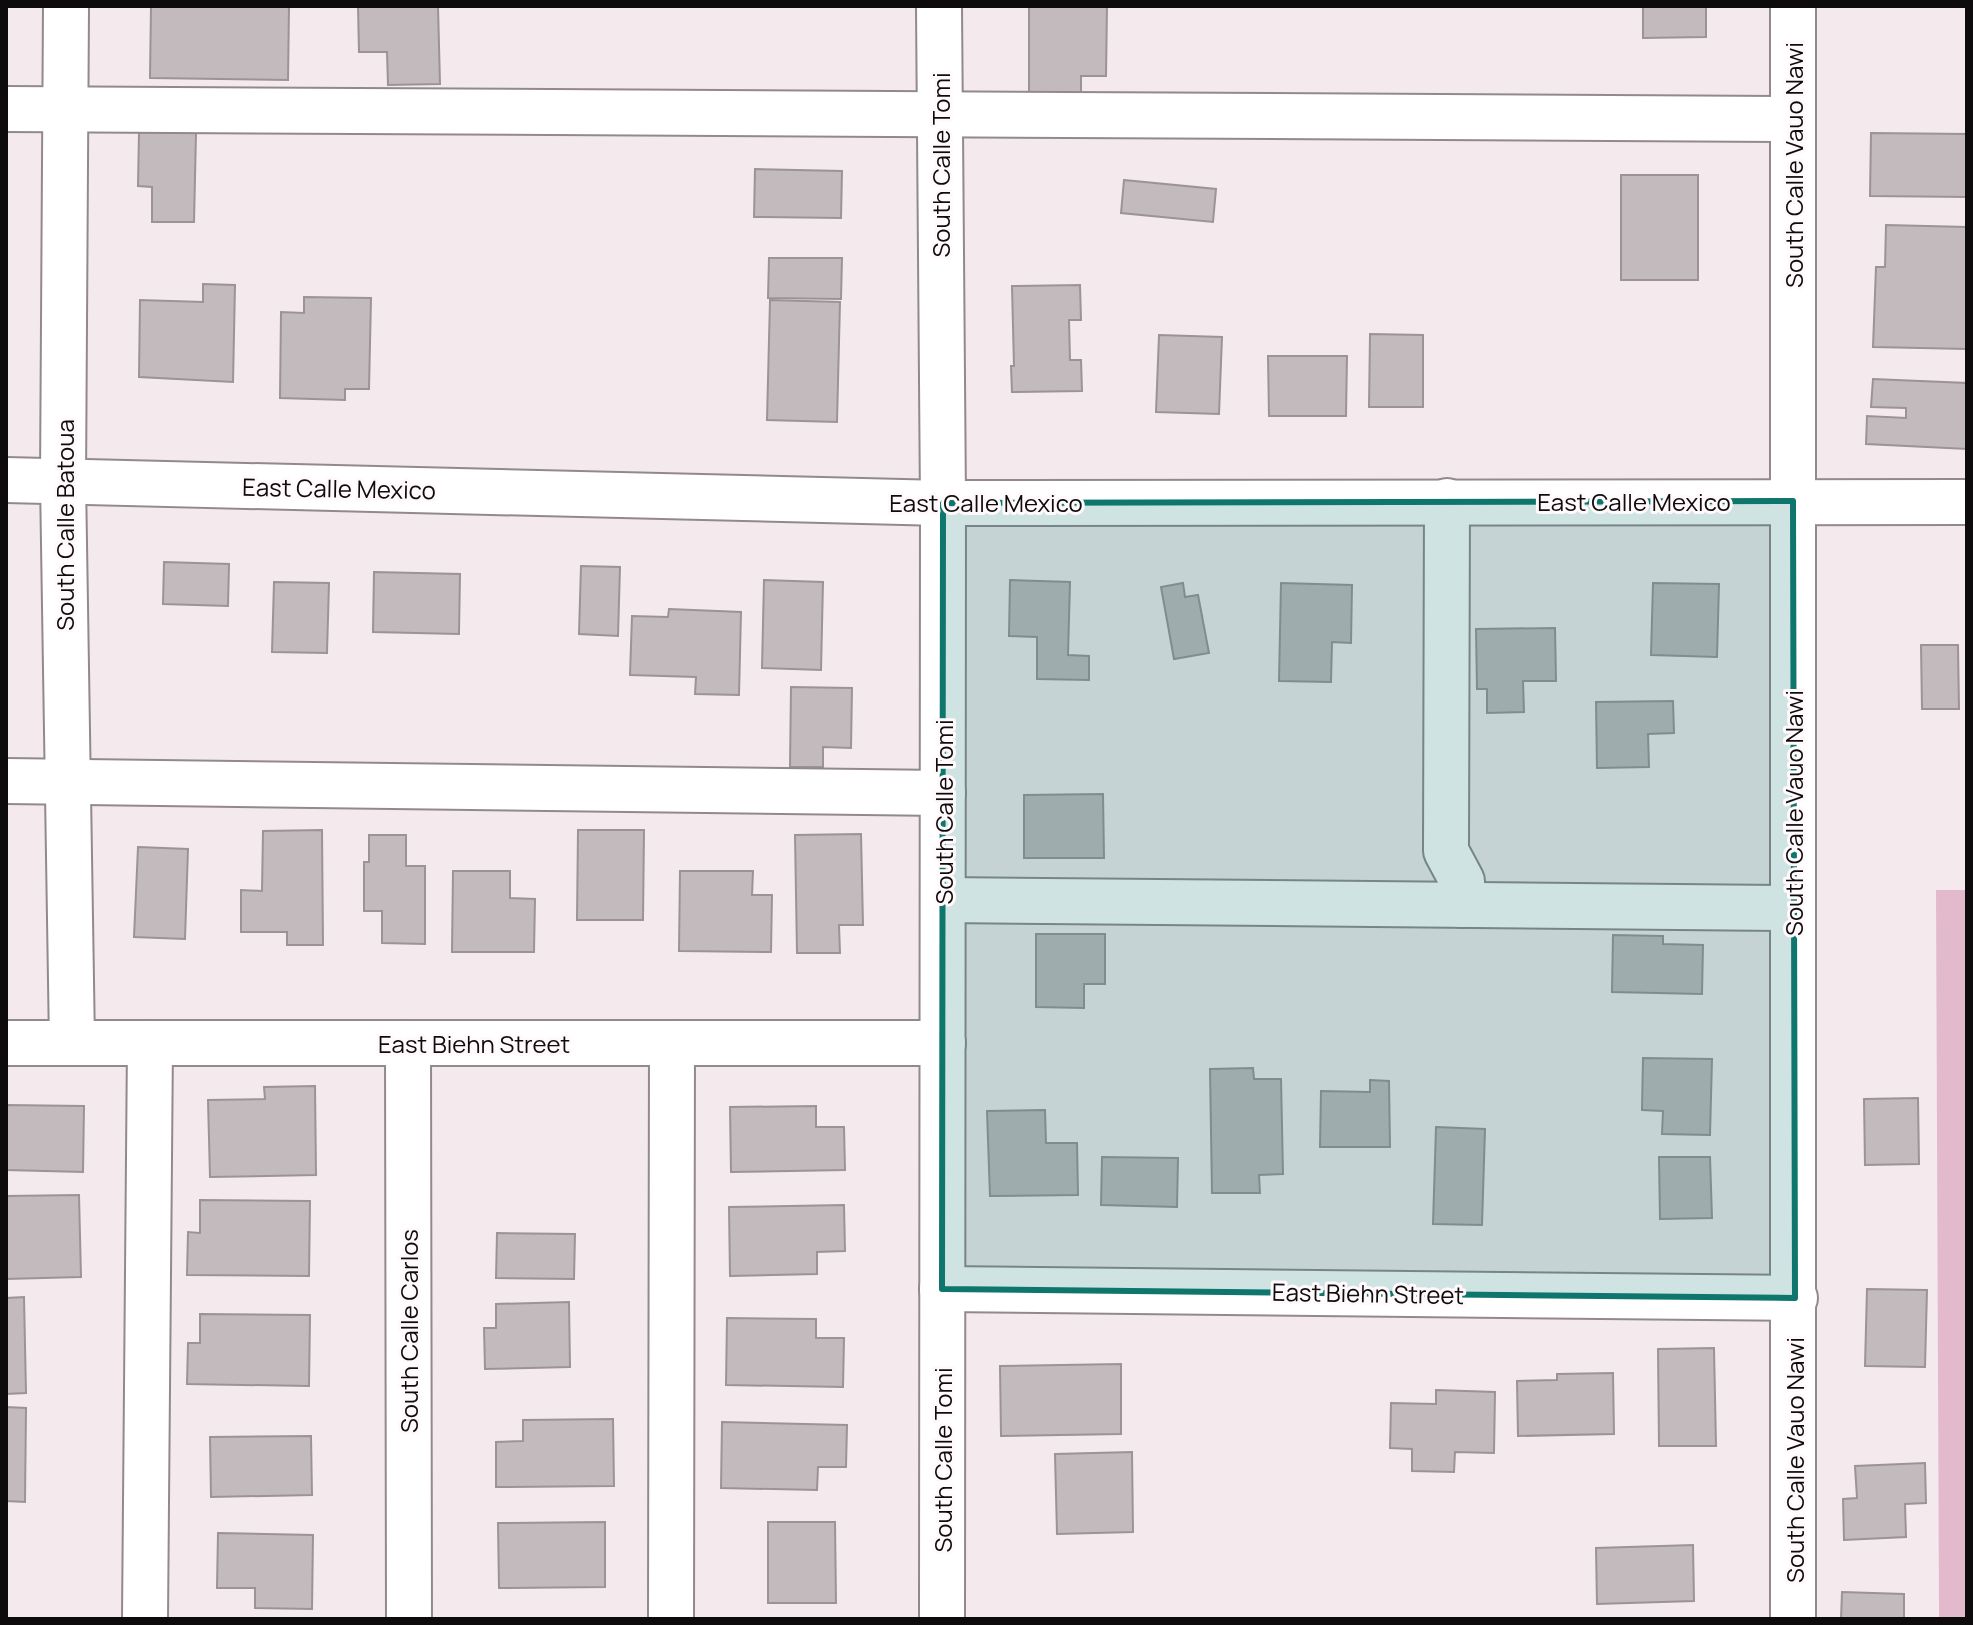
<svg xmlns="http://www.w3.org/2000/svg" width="1973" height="1625" font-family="Manrope,sans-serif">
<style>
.green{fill:#e2bacc}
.building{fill:#c3babe;stroke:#9c9397;stroke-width:2}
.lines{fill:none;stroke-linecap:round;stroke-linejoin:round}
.minor-casing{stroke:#92898d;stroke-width:48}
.minor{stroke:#fff;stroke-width:44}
.marked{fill:#0f766e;fill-opacity:0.2;stroke:#0f766e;stroke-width:6;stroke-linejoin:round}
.labels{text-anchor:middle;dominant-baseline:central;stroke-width:6;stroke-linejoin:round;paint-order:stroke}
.street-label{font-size:24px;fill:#0e0b0c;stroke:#fff9fb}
</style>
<rect width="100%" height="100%" fill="#f4eaee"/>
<polygon class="green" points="1936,890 1967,890 1967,1619 1939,1619"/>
<g class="building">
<polygon points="151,6 289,7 288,80 150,78"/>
<polygon points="358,6 438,6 440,84 388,85 387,52 359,52"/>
<polygon points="1029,6 1107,6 1106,76 1081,76 1081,96 1029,96"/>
<polygon points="1643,6 1706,6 1706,37 1643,38"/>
<polygon points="139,132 196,133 194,222 152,222 152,187 138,186"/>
<polygon points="1871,133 1967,134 1967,197 1870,196"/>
<polygon points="755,169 842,171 841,218 754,217"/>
<rect x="1621" y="175" width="77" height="105"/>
<polygon points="1124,180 1216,189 1213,222 1121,213"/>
<polygon points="1886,225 1967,227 1967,349 1873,347 1876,267 1885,267"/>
<polygon points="769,258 842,258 841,299 768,298"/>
<polygon points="203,284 235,285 233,382 139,377 140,300 203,302"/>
<polygon points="1080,285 1081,320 1069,320 1070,360 1081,360 1082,391 1012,392 1011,366 1014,366 1012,286"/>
<polygon points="304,297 371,298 369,389 345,389 345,400 280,398 281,312 304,313"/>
<polygon points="770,300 840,302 837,422 767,420"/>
<polygon points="1370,334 1423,335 1423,407 1369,407"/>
<polygon points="1159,335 1222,337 1219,414 1156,412"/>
<polygon points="1268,356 1347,356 1346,416 1269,416"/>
<polygon points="1873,379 1967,383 1967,449 1866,444 1867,416 1906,418 1906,408 1871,407"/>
<polygon points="164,562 229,564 228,606 163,604"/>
<polygon points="581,566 620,567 618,636 579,634"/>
<polygon points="374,572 460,574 459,634 373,632"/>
<polygon points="764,580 823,582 821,670 762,668"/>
<polygon points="1010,580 1070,582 1068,655 1089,656 1089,680 1037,679 1037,637 1009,636"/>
<polygon points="274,582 329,583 327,653 272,652"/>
<polygon points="1183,583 1185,597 1198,595 1209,653 1174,659 1161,587"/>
<polygon points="1281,583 1352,585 1351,643 1332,642 1331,682 1279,681"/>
<polygon points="1653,583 1719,584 1717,657 1651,655"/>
<polygon points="669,609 741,612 739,695 695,694 696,677 630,675 632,616 668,617"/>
<polygon points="1555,628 1556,681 1523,681 1524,712 1487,713 1487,689 1477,689 1476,629"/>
<polygon points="1921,645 1958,645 1959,709 1922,709"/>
<polygon points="791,687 852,688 851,748 823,747 823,767 790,767"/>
<polygon points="1673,701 1674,733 1648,734 1649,767 1597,768 1596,702"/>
<polygon points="1103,794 1104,858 1024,858 1024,795"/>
<polygon points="322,830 323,945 287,945 287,932 241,932 241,890 262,891 263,831"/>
<polygon points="578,830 644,830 643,920 577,920"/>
<polygon points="861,834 863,925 839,925 840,953 797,953 795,835"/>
<polygon points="369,835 406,835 406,866 425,866 425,944 382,943 382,911 364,911 364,862 369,862"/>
<polygon points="138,847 188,849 185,939 134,937"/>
<polygon points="453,871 510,871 510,898 535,899 534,952 452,952"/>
<polygon points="680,871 753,871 752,895 772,895 771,952 679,951"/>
<polygon points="1036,934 1105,934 1105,984 1084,984 1084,1008 1036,1007"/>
<polygon points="1613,935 1663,936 1663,944 1703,945 1702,994 1612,992"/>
<polygon points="1643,1058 1712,1059 1710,1135 1662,1134 1663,1111 1642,1110"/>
<polygon points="1253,1068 1254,1079 1281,1079 1283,1174 1259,1175 1260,1193 1212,1193 1210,1069"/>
<polygon points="1370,1080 1389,1081 1390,1147 1320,1147 1321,1091 1370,1092"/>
<polygon points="315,1086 316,1175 210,1177 208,1100 265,1099 264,1087"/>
<polygon points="1918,1098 1919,1164 1865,1165 1864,1099"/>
<polygon points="6,1105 84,1106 83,1172 6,1170"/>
<polygon points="816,1106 816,1127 844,1127 845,1170 731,1172 730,1107"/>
<polygon points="1045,1110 1046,1143 1077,1143 1078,1195 990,1196 987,1111"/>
<polygon points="1436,1127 1485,1129 1482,1225 1433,1224"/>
<polygon points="1102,1157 1178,1158 1177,1207 1101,1205"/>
<polygon points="1659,1157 1710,1157 1712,1218 1660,1219"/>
<polygon points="79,1195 81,1277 6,1279 6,1196"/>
<polygon points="200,1200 310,1201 309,1276 187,1275 188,1232 200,1233"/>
<polygon points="844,1205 845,1251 817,1252 817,1274 730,1276 729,1207"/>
<polygon points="497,1233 575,1234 574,1279 496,1278"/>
<polygon points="1867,1289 1927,1290 1925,1367 1865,1366"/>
<polygon points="24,1297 26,1393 6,1394 6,1298"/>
<polygon points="569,1302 570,1367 485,1369 484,1328 496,1328 496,1304"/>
<polygon points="200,1314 310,1315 309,1386 187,1384 188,1343 200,1343"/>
<polygon points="727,1318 816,1319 816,1338 844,1338 843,1387 726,1385"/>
<polygon points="1714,1348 1716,1446 1659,1446 1658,1349"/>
<polygon points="1121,1364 1121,1434 1001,1436 1000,1366"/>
<polygon points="1613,1373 1614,1434 1518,1436 1517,1381 1557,1380 1557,1374"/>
<polygon points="1436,1390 1495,1392 1494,1453 1455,1452 1454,1472 1412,1471 1412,1449 1390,1448 1391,1403 1436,1404"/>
<polygon points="6,1407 26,1408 25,1502 6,1501"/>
<polygon points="613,1419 614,1486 496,1487 496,1442 523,1441 523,1420"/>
<polygon points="722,1422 847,1425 846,1467 818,1467 817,1490 721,1488"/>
<polygon points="311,1436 312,1495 211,1497 210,1437"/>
<polygon points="1132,1452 1133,1532 1057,1534 1055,1454"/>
<polygon points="1925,1463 1926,1503 1905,1504 1906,1537 1844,1540 1843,1499 1857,1498 1855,1466"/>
<polygon points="605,1522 605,1587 499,1588 498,1523"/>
<polygon points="768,1522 835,1522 836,1603 768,1603"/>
<polygon points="218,1533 313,1535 312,1609 255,1608 255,1588 217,1588"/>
<polygon points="1693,1545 1694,1601 1597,1604 1596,1548"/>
<polygon points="1842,1592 1904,1594 1904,1619 1841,1619"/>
</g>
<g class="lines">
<g class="minor-casing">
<g id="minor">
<polyline points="66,6 63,481 72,1043"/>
<polyline points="939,6 943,503 942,1619"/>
<polyline points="6,109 1793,119"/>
<polyline points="6,480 943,503 1967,502"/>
<polyline points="1447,501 1446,851 1462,881 1462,905"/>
<polyline points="6,781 943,793"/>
<polyline points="943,900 1793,908"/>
<polyline points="6,1043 943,1043"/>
<polyline points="408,1043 409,1619"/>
<polyline points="942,1289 1795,1298"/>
<polyline points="145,1619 150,1043"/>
<polyline points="671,1619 672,1043"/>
<polyline points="1793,1619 1793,6"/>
</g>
</g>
<use href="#minor" class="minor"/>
</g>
<path class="marked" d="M1793 501 1795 1298 942 1289 943 503Z"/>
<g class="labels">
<g class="street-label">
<text transform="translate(940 165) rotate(-90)">South Calle Tomi</text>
<text transform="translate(1793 165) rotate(-90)">South Calle Vauo Nawi</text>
<text transform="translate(339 488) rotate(1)">East Calle Mexico</text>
<text x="1634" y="501">East Calle Mexico</text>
<text x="986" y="502">East Calle Mexico</text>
<text transform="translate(64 525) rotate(-90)">South Calle Batoua</text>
<text transform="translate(943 812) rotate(-90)">South Calle Tomi</text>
<text transform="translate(1793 813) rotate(-90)">South Calle Vauo Nawi</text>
<text x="474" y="1043">East Biehn Street</text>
<text transform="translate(1368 1293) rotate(1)">East Biehn Street</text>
<text transform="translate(408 1331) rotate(-90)">South Calle Carlos</text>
<text transform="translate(942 1460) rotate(-90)">South Calle Tomi</text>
<text transform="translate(1794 1460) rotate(-90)">South Calle Vauo Nawi</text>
</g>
</g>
<rect width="1973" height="1625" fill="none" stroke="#0e0b0c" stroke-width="16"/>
</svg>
